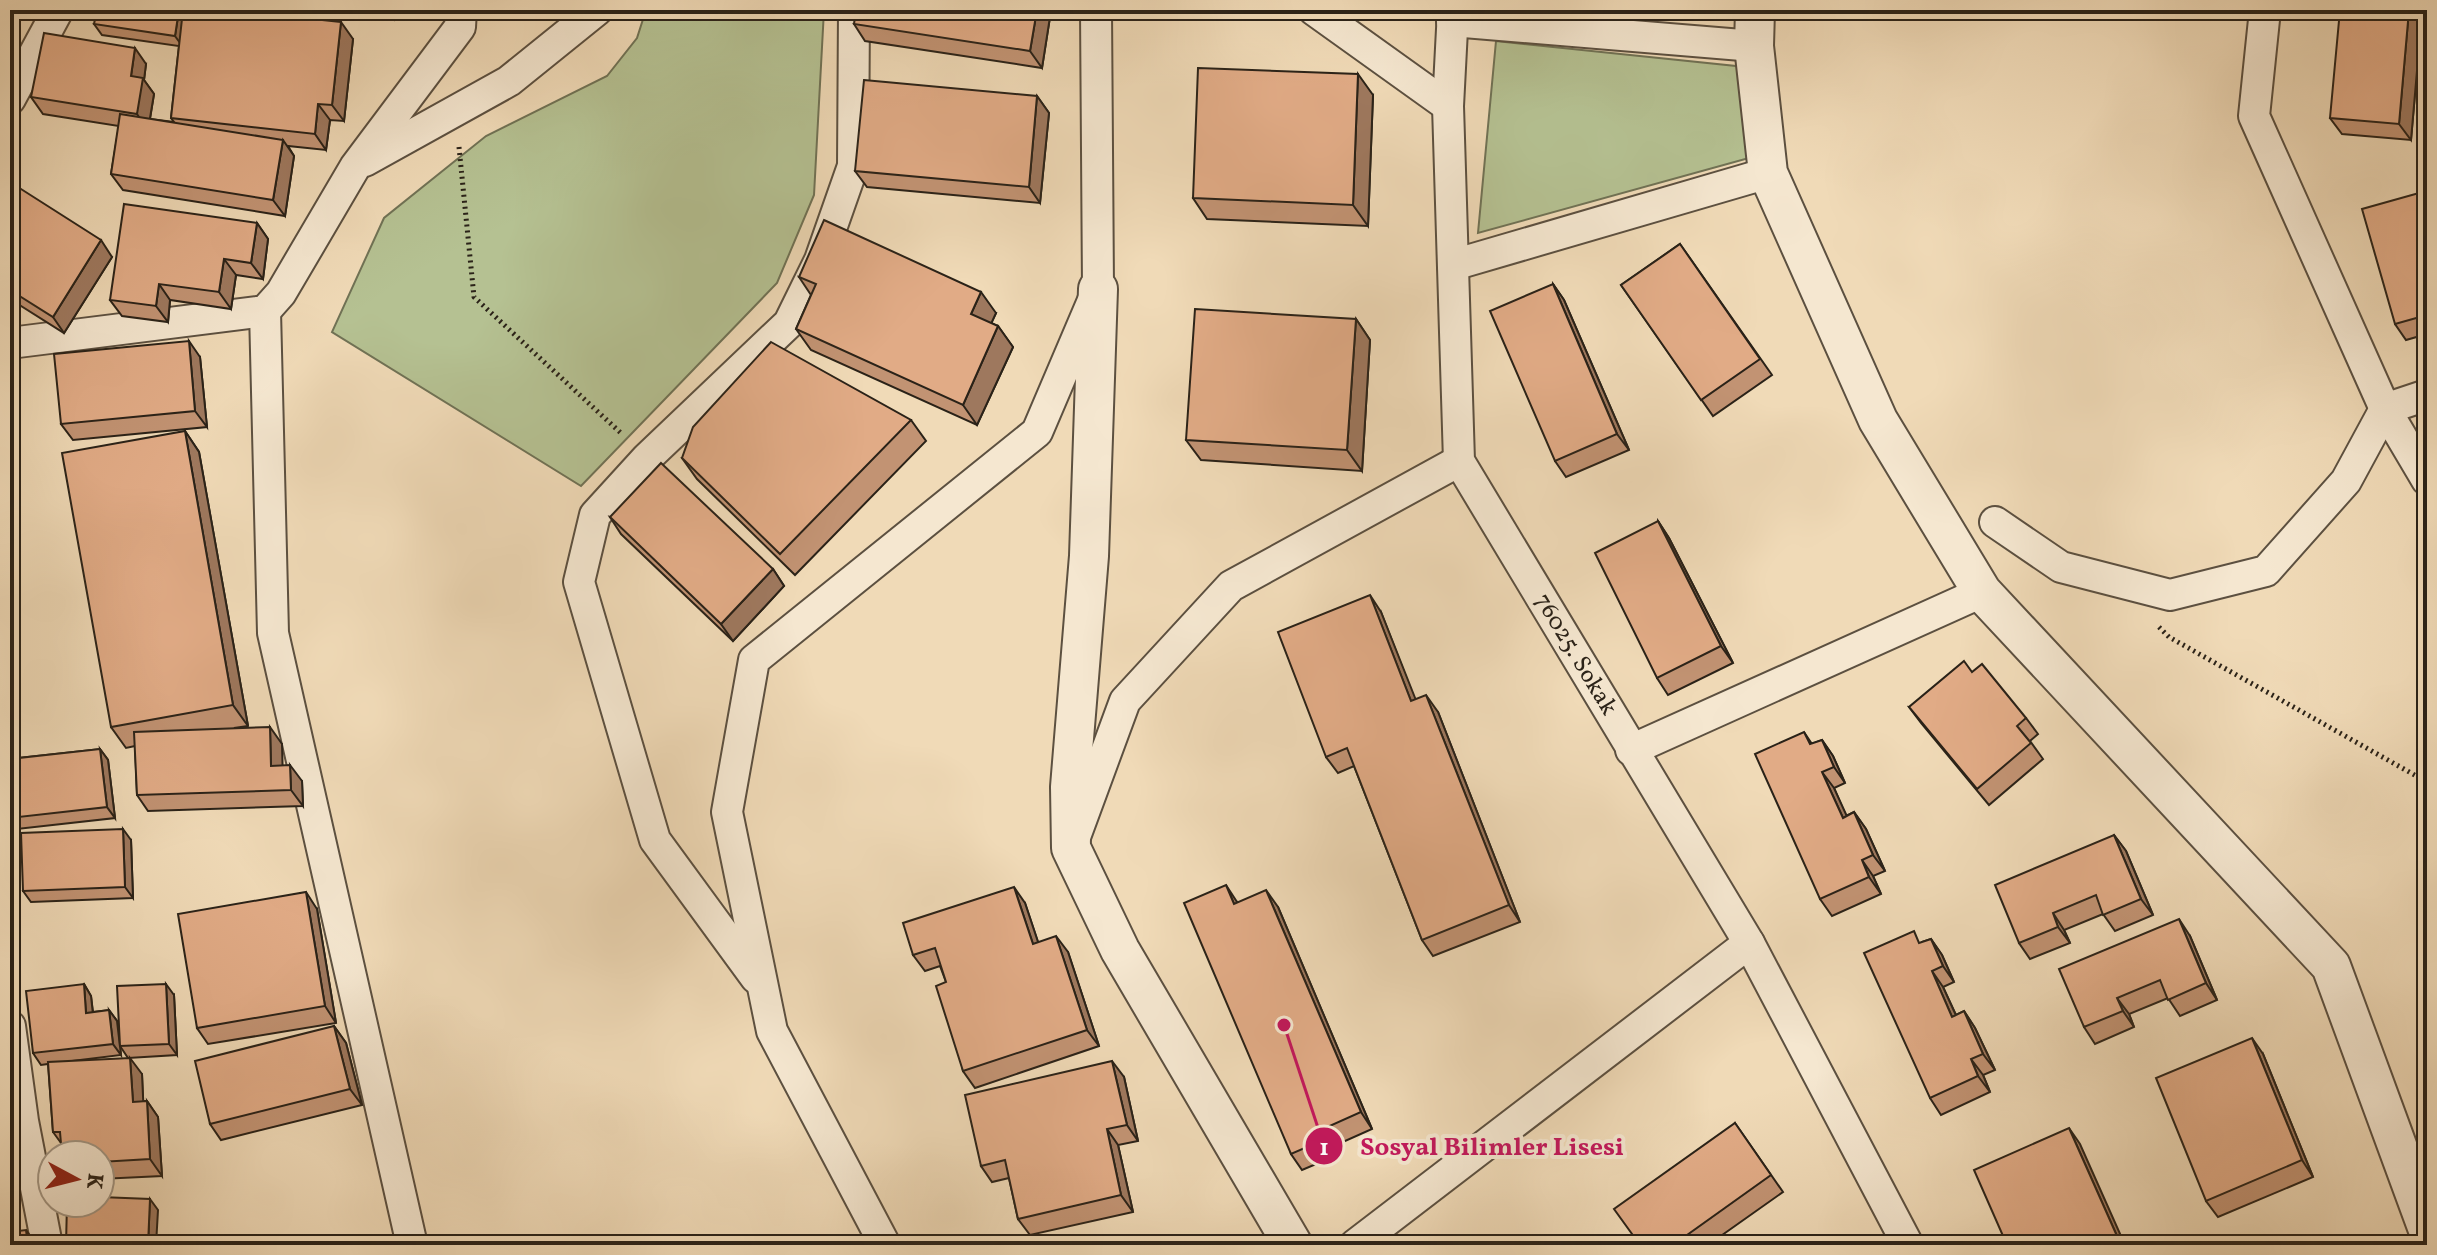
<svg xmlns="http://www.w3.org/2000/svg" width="2437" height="1255" font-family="Vollkorn,serif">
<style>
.green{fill:#b5c192;stroke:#707255;stroke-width:2}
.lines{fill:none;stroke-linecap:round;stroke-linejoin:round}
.minor-casing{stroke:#5c5040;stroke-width:34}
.tertiary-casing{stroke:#5c5040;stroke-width:42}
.path{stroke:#2a2218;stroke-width:5;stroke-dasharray:2 4;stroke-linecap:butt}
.minor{stroke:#f5e7d0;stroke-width:30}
.tertiary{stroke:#f5e7d0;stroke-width:38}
.wall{fill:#c29373;stroke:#2a2218;stroke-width:2}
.shaded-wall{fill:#9e785e;stroke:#2a2218;stroke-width:2}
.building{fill:#e1ab86;stroke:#2a2218;stroke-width:2}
.labels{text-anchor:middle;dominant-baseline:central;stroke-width:8;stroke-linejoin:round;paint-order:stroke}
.street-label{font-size:24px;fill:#2a2218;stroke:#f5e7d0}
.leader{fill:none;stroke:#c2185b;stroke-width:3}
.callout-dot{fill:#c2185b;stroke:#f5e7d0;stroke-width:3}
.mark-label{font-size:24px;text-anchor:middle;font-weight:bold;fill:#fff}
.callout-label{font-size:26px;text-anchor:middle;font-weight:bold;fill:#c2185b;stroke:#f5e7d0;stroke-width:8;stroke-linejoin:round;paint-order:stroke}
</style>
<rect width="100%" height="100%" fill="#f0dab7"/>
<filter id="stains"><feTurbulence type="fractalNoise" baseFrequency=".0025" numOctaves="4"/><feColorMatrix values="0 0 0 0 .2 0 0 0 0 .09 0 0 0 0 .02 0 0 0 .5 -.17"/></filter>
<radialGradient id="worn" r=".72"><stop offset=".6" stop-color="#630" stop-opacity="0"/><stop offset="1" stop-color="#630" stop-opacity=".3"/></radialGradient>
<g class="green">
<polygon points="646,10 824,10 814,195 777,283 581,486 332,332 384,218 486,136 607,76 637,38"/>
<polygon points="1496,41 1736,66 1753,82 1749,158 1478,233"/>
</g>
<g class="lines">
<g class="minor-casing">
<g id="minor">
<polyline points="1314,10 1448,106"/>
<polyline points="1453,10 1448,106 1459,461 1749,943 1908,1245"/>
<polyline points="2265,10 2254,116 2385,409 2427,480"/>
<polyline points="1452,21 1754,46"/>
<polyline points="10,99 58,10"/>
<polyline points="365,161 509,81 597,10"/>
<polyline points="1453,265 1768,173"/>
<polyline points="265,311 273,633 412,1245"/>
<polyline points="10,343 265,311 281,293 355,167 460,27 461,10"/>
<polyline points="1995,522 2061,567 2170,595 2266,571 2346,481 2385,409 2427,395"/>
<polyline points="1631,750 1982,592"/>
<polyline points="1076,834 1125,701 1231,586 1459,461"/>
<polyline points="756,978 655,840 579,582 595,515 647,458 789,323 820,260 853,166 854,10"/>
<polyline points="10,1026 23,1121 47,1245"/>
<polyline points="885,1245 772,1031 727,812 754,660 1037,432 1098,289 1096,10"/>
<polyline points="1355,1245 1749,943"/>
</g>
</g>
<g class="tertiary-casing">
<g id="tertiary">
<polyline points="1755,10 1754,46 1768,173 1878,420 1982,592 2331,966 2427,1227"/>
<polyline points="1098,289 1089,556 1070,787 1071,848 1120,950 1293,1245"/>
</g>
</g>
<g class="path">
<polyline points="459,147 474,297 623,435"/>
<polyline points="2159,627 2169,637 2427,782"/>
</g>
<use href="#minor" class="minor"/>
<use href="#tertiary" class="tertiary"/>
</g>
<g class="wall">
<polygon points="179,10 182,15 353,39 344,121 330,120 326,150 288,146 294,156 285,216 123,190 111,174 119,126 43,114 31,97 146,64 144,80 154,94 150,119 174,122 171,118 179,46 102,35 94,24"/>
<polygon points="337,10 396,10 394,19"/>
<polygon points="2422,13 2411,140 2342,134 2330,118"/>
<polygon points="1050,17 1042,68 865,41 854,24"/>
<polygon points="1373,95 1368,226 1207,219 1193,198"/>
<polygon points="1037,96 1049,113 1040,203 867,187 855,171"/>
<polygon points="10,182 112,257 64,333 10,299"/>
<polygon points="2427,204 2427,334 2406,340 2395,324"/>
<polygon points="257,223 268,239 263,279 236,275 231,309 170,300 168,322 122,316 110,300"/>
<polygon points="1680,244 1772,375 1713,416 1621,285"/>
<polygon points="799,277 996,313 991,323 998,326 1013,347 977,425 811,350 796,329 811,295"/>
<polygon points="1553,284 1564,300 1629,450 1566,477 1555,461"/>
<polygon points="1356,319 1370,340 1362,471 1201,460 1186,440"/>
<polygon points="200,357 207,427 73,440 61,424"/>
<polygon points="911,420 926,441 795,575 697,479 682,458"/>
<polygon points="185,431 199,452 248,726 234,728 282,744 282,765 302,781 303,806 148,811 137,795 135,746 126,748 111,727"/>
<polygon points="610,517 773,569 784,586 733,641 621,534"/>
<polygon points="1658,521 1669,538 1733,663 1668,695 1657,678"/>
<polygon points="1381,612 1415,700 1438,712 1520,922 1433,956 1422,940 1354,766 1338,773 1326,757"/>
<polygon points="1909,707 2026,718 2038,734 2030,741 2043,759 1989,805 1921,723"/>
<polygon points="1804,732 1812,744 1822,740 1833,756 1845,783 1834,788 1846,816 1854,812 1866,829 1885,871 1873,876 1881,894 1832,916 1820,899"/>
<polygon points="100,749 108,760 115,818 17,829 10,819 10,759"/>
<polygon points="2114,835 2126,851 2153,915 2115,931 2103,914 2064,930 2070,943 2030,959 2019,943"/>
<polygon points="131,840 133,898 31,902 23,891"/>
<polygon points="1238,902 1278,907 1372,1129 1336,1145 1340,1154 1302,1170 1291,1154"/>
<polygon points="1025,903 1038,942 1068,952 1099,1046 975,1088 963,1071 946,982 940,966 925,971 913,955"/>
<polygon points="317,909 336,1023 208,1044 197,1028"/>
<polygon points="2190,936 2217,1000 2180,1016 2168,998 2129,1014 2134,1027 2095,1044 2084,1027"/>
<polygon points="1931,939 1942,955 1954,982 1943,987 1956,1015 1964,1011 1975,1028 1995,1070 1983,1075 1990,1092 1941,1115 1930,1098 1922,942"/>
<polygon points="84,984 91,996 93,1012 109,1010 117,1021 121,1055 72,1061 142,1074 143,1101 147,1101 158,1117 162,1176 100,1179 100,1155 61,1143 53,1132 48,1064 41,1065 33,1053"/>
<polygon points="174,995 177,1055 128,1058 120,1046"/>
<polygon points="334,1026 346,1043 362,1105 221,1140 210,1124"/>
<polygon points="2263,1054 2313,1177 2218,1217 2206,1201"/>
<polygon points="1124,1077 1138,1141 1118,1145 1133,1212 1030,1235 1018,1219 1009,1178 992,1182 981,1166"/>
<polygon points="1735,1123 1783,1192 1708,1245 1640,1245"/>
</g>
<g class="shaded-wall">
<polygon points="179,10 187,22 183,47 175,36"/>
<polygon points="388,10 396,10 394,19"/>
<polygon points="1037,10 1045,10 1050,17 1042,68 1030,51"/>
<polygon points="2409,10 2420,10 2422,13 2411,140 2399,124"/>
<polygon points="341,22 353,39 344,121 332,105"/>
<polygon points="135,48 146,64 144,80 154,94 148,130 137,114 131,76"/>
<polygon points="1358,74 1373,95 1368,226 1353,205"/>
<polygon points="1037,96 1049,113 1040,203 1029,187"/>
<polygon points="318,104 330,120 326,150 315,134"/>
<polygon points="283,140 294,156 285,216 273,200"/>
<polygon points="2419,193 2427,204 2427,216 2424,212"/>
<polygon points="257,223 268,239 263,279 251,263"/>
<polygon points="101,240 112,257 64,333 53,317"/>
<polygon points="224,259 236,275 231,309 219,292"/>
<polygon points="159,284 170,300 168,322 156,306"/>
<polygon points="1553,284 1564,300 1629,450 1617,434"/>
<polygon points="981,292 996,313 986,335 971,314"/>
<polygon points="1356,319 1370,340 1362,471 1347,450"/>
<polygon points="998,326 1013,347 977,425 963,405"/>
<polygon points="189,341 200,357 207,427 195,411"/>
<polygon points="185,431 199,452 248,726 233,705"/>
<polygon points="1658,521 1669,538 1733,663 1721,646"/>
<polygon points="773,569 784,586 733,641 721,624"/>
<polygon points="1370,595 1381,612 1423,718 1411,701"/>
<polygon points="1426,695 1438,712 1520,922 1509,905"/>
<polygon points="270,727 282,744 283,782 271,766"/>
<polygon points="1822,740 1833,756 1845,783 1834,767"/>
<polygon points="100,749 108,760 115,818 107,807"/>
<polygon points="290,765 302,781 303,806 291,790"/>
<polygon points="1822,772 1834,788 1855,834 1843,818"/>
<polygon points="1854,812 1866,829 1885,871 1873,855"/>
<polygon points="123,829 131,840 133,898 125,887"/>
<polygon points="2114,835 2126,851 2153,915 2141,899"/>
<polygon points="1862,860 1873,876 1881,894 1869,877"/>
<polygon points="1226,885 1237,902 1245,920 1234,904"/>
<polygon points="1014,887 1025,903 1044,960 1033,944"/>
<polygon points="1266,890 1278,907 1372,1129 1361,1112"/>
<polygon points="306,892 317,909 336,1023 325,1006"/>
<polygon points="2053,913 2064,930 2070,943 2058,927"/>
<polygon points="2179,919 2190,936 2217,1000 2206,983"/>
<polygon points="1056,936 1068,952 1099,1046 1087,1030"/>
<polygon points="1931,939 1942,955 1954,982 1943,966"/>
<polygon points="1932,971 1943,987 1964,1033 1952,1017"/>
<polygon points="84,984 91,996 94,1024 86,1013"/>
<polygon points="166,984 174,995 177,1055 169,1044"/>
<polygon points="2117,998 2129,1014 2134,1027 2123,1011"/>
<polygon points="109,1010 117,1021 121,1055 113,1044"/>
<polygon points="1964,1011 1975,1028 1995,1070 1983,1054"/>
<polygon points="334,1026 346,1043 362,1105 350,1089"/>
<polygon points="2252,1038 2263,1054 2313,1177 2302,1160"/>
<polygon points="130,1058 142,1074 144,1118 133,1102"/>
<polygon points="1971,1059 1983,1075 1990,1092 1978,1076"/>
<polygon points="1112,1061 1124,1077 1138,1141 1127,1125"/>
<polygon points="147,1101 158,1117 162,1176 150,1159"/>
<polygon points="1325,1128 1336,1145 1340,1154 1328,1138"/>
<polygon points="2069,1128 2080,1144 2125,1245 2121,1245"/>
<polygon points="1107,1129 1118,1145 1133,1212 1121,1195"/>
<polygon points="150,1199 158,1210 156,1245 148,1245"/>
<polygon points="26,1230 37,1245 28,1245"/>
</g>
<g class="building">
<polygon points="97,10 179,10 175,36 94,24"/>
<polygon points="183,10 228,10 341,22 332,105 318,104 315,134 171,118"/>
<polygon points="856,10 1037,10 1030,51 854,24"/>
<polygon points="2340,10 2409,10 2399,124 2330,118"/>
<polygon points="44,33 135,48 131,76 143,78 137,114 31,97"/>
<polygon points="1198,68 1358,74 1353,205 1193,198"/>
<polygon points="864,80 1037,96 1029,187 855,171"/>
<polygon points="120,114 283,140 273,200 111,174"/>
<polygon points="10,182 101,240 53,317 10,290"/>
<polygon points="2419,193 2424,212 2427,212 2427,315 2395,324 2362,209"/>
<polygon points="124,204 257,223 251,263 224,259 219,292 159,284 156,306 110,300"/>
<polygon points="824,220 981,292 971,314 998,326 963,405 796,329 816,284 799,277"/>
<polygon points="1680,244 1760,359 1701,400 1621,285"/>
<polygon points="1553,284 1617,434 1555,461 1490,311"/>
<polygon points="1195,309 1356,319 1347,450 1186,440"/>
<polygon points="189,341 195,411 61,424 54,354"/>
<polygon points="771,342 911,420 780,554 682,458 693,427"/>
<polygon points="185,431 233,705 111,727 62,453"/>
<polygon points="661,463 773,569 721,624 610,517"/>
<polygon points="1658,521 1721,646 1657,678 1595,553"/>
<polygon points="1370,595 1411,701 1426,695 1509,905 1422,940 1347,748 1326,757 1278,632"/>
<polygon points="1964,661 1972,672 1982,664 2026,718 2017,726 2031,743 1977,789 1909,707"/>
<polygon points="270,727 271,766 290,765 291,790 137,795 134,732"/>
<polygon points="1804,732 1810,744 1822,740 1834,767 1822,772 1843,818 1854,812 1873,855 1862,860 1869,877 1820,899 1755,754"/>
<polygon points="100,749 107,807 10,818 10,759"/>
<polygon points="123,829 125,887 23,891 21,833"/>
<polygon points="2114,835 2141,899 2103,915 2096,895 2053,913 2058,927 2019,943 1995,885"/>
<polygon points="1226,885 1234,904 1266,890 1361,1112 1325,1128 1328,1138 1291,1154 1184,903"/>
<polygon points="1014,887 1033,944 1056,936 1087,1030 963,1071 936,986 946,982 935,948 913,955 903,923"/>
<polygon points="306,892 325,1006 197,1028 178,914"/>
<polygon points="2179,919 2206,983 2168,1000 2160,980 2117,998 2123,1011 2084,1027 2059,969"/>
<polygon points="1914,931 1919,943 1931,939 1943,966 1932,971 1952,1017 1964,1011 1983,1054 1971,1059 1978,1076 1930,1098 1864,953"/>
<polygon points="84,984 86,1013 109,1010 113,1044 33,1053 26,991"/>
<polygon points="166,984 169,1044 120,1046 117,986"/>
<polygon points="334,1026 350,1089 210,1124 195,1061"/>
<polygon points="2252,1038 2302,1160 2206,1201 2156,1078"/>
<polygon points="130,1058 133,1102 147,1101 150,1159 100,1162 100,1155 62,1155 60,1132 53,1132 48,1062"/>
<polygon points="1112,1061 1127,1125 1107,1129 1121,1195 1018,1219 1005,1160 981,1166 965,1095"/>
<polygon points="1735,1123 1771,1175 1673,1245 1640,1245 1614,1209"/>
<polygon points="2069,1128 2121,1245 2007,1245 1974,1170"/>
<polygon points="100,1197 150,1199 148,1245 66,1245 67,1203 100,1203"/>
<polygon points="26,1230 28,1245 10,1245 10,1232"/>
</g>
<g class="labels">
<g class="street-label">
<text transform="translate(1575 655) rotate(59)">76025. Sokak</text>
</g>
</g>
<path class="leader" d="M1284 1025L1324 1146"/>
<g class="callout-dot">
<circle cx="1284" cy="1025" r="8"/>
<circle cx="1324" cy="1146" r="20"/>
</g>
<g class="mark-label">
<text x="1324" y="1155">1</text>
</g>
<g class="callout-label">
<text x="1492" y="1155">Sosyal Bilimler Lisesi</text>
</g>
<rect width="2437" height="1255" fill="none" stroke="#f0dab7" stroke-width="40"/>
<rect x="12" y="12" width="2413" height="1231" fill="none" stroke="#2a2218" stroke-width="4"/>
<rect x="20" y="20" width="2397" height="1215" fill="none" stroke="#2a2218" stroke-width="2"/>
<g transform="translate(76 1179) rotate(97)"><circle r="38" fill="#f5e7d0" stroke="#a49886" stroke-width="2"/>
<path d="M0-6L14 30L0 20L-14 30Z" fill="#8f2418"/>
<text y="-12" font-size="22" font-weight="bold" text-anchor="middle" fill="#2a2218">K</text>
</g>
<rect width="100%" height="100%" filter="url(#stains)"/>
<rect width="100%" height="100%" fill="url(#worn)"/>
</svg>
